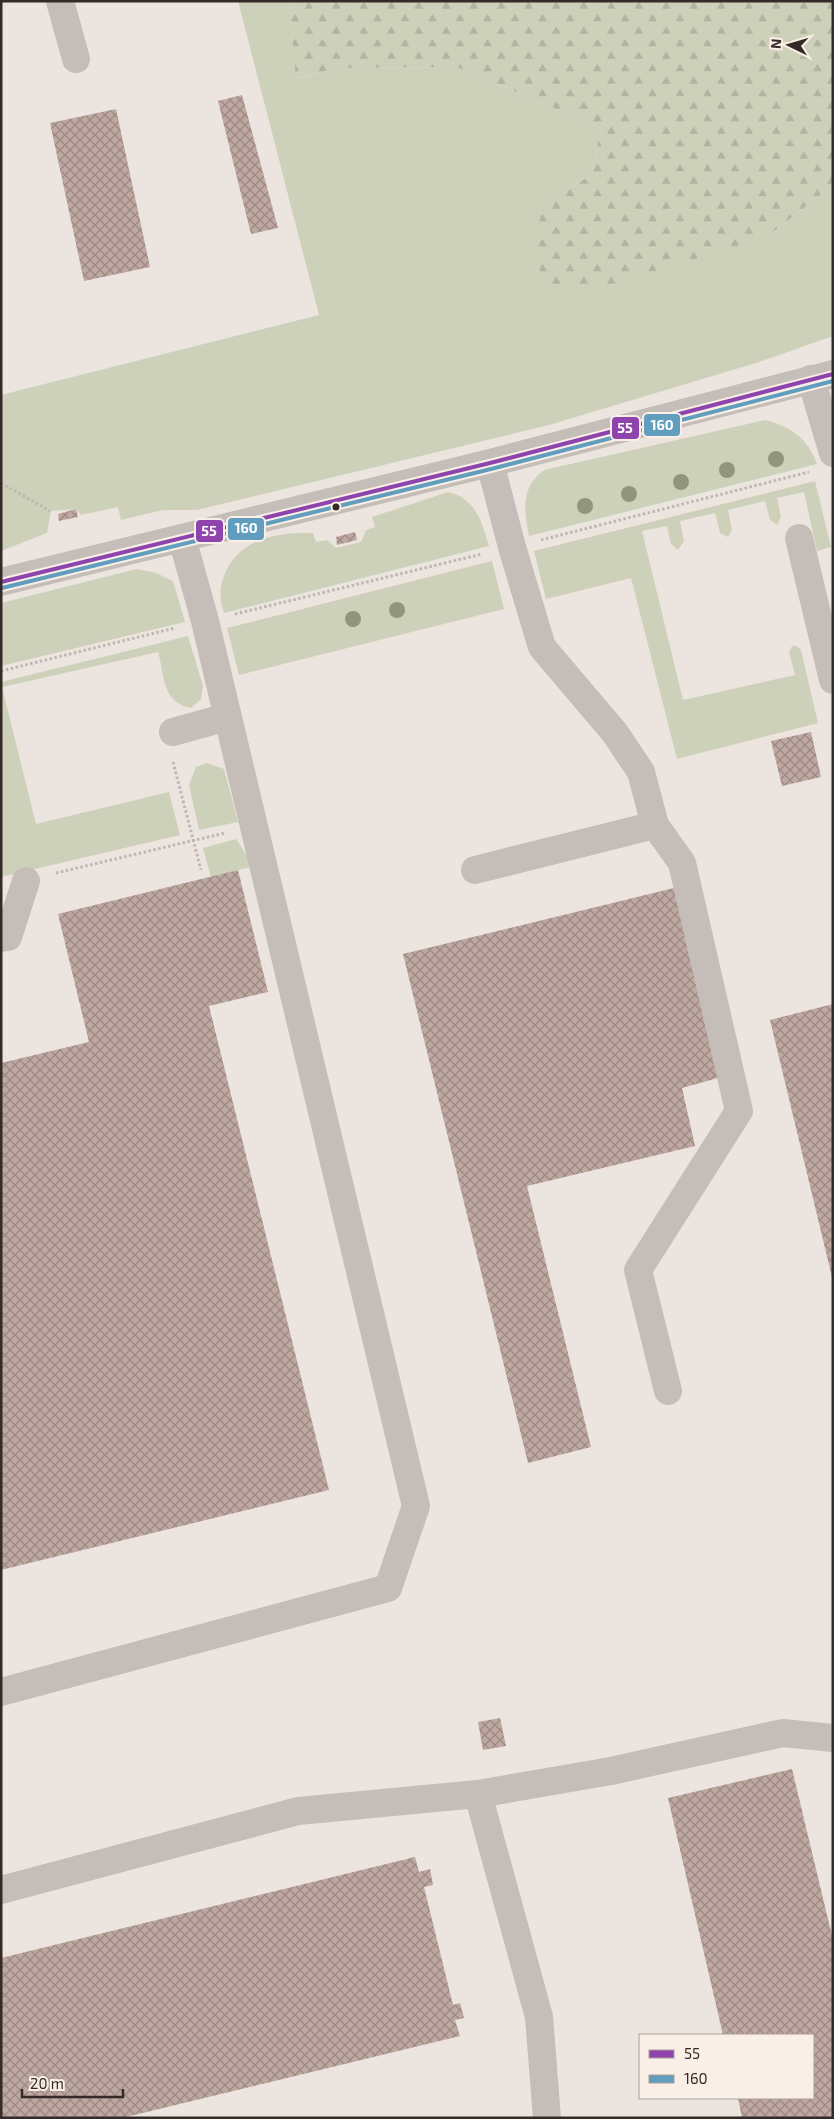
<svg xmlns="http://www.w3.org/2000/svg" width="834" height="2119" font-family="'Exo 2',sans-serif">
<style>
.green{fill:#ced1b9}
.forest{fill:url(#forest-firs)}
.building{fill:url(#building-cross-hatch)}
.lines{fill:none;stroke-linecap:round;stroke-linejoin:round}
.path{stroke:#bdb6b1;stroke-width:3;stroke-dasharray:2.5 2.5;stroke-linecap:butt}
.minor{stroke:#c5bdb8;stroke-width:28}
.bus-1-casing{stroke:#f9efe6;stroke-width:8}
.bus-2-casing{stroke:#f9efe6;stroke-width:8}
.bus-1{stroke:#8e44ad;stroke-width:4}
.bus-2{stroke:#619ebe;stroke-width:4}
.tree{fill:#91957c}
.bus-dot{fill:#352a27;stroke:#f9efe6;stroke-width:2}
.line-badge{stroke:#f9efe6;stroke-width:2}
.badge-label{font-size:14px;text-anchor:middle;font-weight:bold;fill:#fff}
</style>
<defs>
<pattern id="forest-firs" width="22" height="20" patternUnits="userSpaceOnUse" patternTransform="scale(1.25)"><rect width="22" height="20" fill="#ced1b9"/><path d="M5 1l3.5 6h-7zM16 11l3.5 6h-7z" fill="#b2b49f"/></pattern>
<pattern id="building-cross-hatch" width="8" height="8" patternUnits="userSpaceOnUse" patternTransform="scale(1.25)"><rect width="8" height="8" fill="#bfa8a1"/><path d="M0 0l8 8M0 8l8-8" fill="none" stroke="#9c8983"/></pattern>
</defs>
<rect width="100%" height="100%" fill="#ece5df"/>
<g class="green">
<polygon points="238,1 298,1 290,10 297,78 342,68 457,67 601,128 591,175 541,207 768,236 833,185 833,336 756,363 549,425 197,510 163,510 121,520 118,507 81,515 76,509 51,511 47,533 1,551 1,395 319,315"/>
<path d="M765 420C792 427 807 438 817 464L529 536C524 510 520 488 544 470Z"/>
<polygon points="815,481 831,547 817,551 804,492 777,498 781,517 777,525 770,520 765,501 728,510 732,530 728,537 720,533 715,513 680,521 684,541 678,550 671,544 667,526 642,531 683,700 795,675 789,652 792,646 797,646 801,650 818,723 677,759 631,578 546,599 534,551"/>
<path d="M448 492C476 498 482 523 489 546L224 613C219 598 219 586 226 571 242 537 280 532 313 533L316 542 327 540 336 548 361 542 366 530 375 527 372 517Z"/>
<polygon points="492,561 504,609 239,675 227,628"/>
<polygon points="137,569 156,573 173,581 185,622 1,666 1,603"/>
<path d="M188 636 203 686 201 699 191 708C161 702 165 676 158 652L2 687 36 824 169 792 180 835 1 877V682Z"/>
<polygon points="207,763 224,769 238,822 199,830 189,785 196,767"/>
<polygon points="236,839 254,866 211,877 203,848"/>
</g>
<polygon class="forest" points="298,1 833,1 833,185 768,236 611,286 549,288 536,262 541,207 591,175 601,128 457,67 342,68 296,78 290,10"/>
<g class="building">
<polygon points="242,95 278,228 251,234 218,101"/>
<polygon points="116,109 150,267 84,281 50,123"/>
<polygon points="76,509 78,517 59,521 58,514"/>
<polygon points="355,532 357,540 337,545 336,537"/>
<polygon points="811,732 821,777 782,786 771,741"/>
<polygon points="238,870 268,992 209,1006 329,1490 1,1570 1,1063 89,1042 58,914"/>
<polygon points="674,888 718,1078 682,1088 695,1146 527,1186 591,1447 528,1463 403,954"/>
<polygon points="833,1004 833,1277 832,1277 770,1020"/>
<polygon points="500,1718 506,1746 483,1750 478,1722"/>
<polygon points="792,1769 833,1940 833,2118 742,2118 738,2098 813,2098 813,2035 723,2035 668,1798"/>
<polygon points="415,1857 419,1872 430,1869 433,1885 424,1887 453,2005 460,2003 464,2018 455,2020 460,2036 122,2118 1,2118 1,1958"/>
</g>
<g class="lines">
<g class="path">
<polyline points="1,483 50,511"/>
<polyline points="541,540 809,472"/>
<polyline points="235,614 482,554"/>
<polyline points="1,671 175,628"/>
<polyline points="173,762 201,870"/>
<polyline points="56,873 225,833"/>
</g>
<g class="minor">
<polyline points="60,1 76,59"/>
<polyline points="811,379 833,453"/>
<polyline points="799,538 833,680"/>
<polyline points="1,582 490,463 833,374"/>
<polyline points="173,732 227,717"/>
<polyline points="655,825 682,863 739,1111 638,1270 668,1391"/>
<polyline points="475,870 655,825 641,772 615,733 542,647 512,547 490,463"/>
<polyline points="1,938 8,937 26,881"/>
<polyline points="1,1692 388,1588 416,1506 205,621 182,538"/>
<polyline points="478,1794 539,2017 547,2118"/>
<polyline points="1,1890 298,1811 478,1794 611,1771 783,1733 833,1738"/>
</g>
<g class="bus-1-casing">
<polyline id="bus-1" points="1,582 490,463 833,374"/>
</g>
<g class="bus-2-casing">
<polyline id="bus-2" points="2,588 491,469 833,381"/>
</g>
<use href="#bus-1" class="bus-1"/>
<use href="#bus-2" class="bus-2"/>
</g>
<g class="tree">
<circle cx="776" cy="459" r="8"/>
<circle cx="727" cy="470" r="8"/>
<circle cx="681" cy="482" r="8"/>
<circle cx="629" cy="494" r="8"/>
<circle cx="585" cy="506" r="8"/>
<circle cx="397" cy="610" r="8"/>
<circle cx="353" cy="619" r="8"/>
</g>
<circle class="bus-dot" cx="336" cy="507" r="4.5"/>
<g class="line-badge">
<rect x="643" y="413" width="38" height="24" rx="5" fill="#619ebe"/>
<rect x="611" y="416" width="29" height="24" rx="5" fill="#8e44ad"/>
<rect x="227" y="517" width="38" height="24" rx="5" fill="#619ebe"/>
<rect x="195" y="519" width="29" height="24" rx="5" fill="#8e44ad"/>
</g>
<g class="badge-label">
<text x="662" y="430">160</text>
<text x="625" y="433">55</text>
<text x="246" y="533">160</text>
<text x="209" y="536">55</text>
</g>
<rect width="834" height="2119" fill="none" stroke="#352a27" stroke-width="5"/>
<rect x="639" y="2034" width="175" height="65" fill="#f9efe6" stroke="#aba09a"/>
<rect x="649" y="2050" width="25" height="8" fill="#8e44ad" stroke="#aba09a"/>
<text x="684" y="2059" font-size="15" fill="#352a27">55</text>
<rect x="649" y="2075" width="25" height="8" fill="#619ebe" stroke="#aba09a"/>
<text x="684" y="2084" font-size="15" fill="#352a27">160</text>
<g transform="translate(789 45) rotate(275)" stroke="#f9efe6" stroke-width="4" paint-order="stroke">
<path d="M0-4L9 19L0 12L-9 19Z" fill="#352a27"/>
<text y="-8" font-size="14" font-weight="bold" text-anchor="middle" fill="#352a27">N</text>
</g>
<path d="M22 2089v8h101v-8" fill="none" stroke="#352a27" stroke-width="2.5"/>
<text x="30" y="2089" font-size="15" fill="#352a27" stroke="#f9efe6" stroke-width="4" paint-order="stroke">20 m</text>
</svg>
